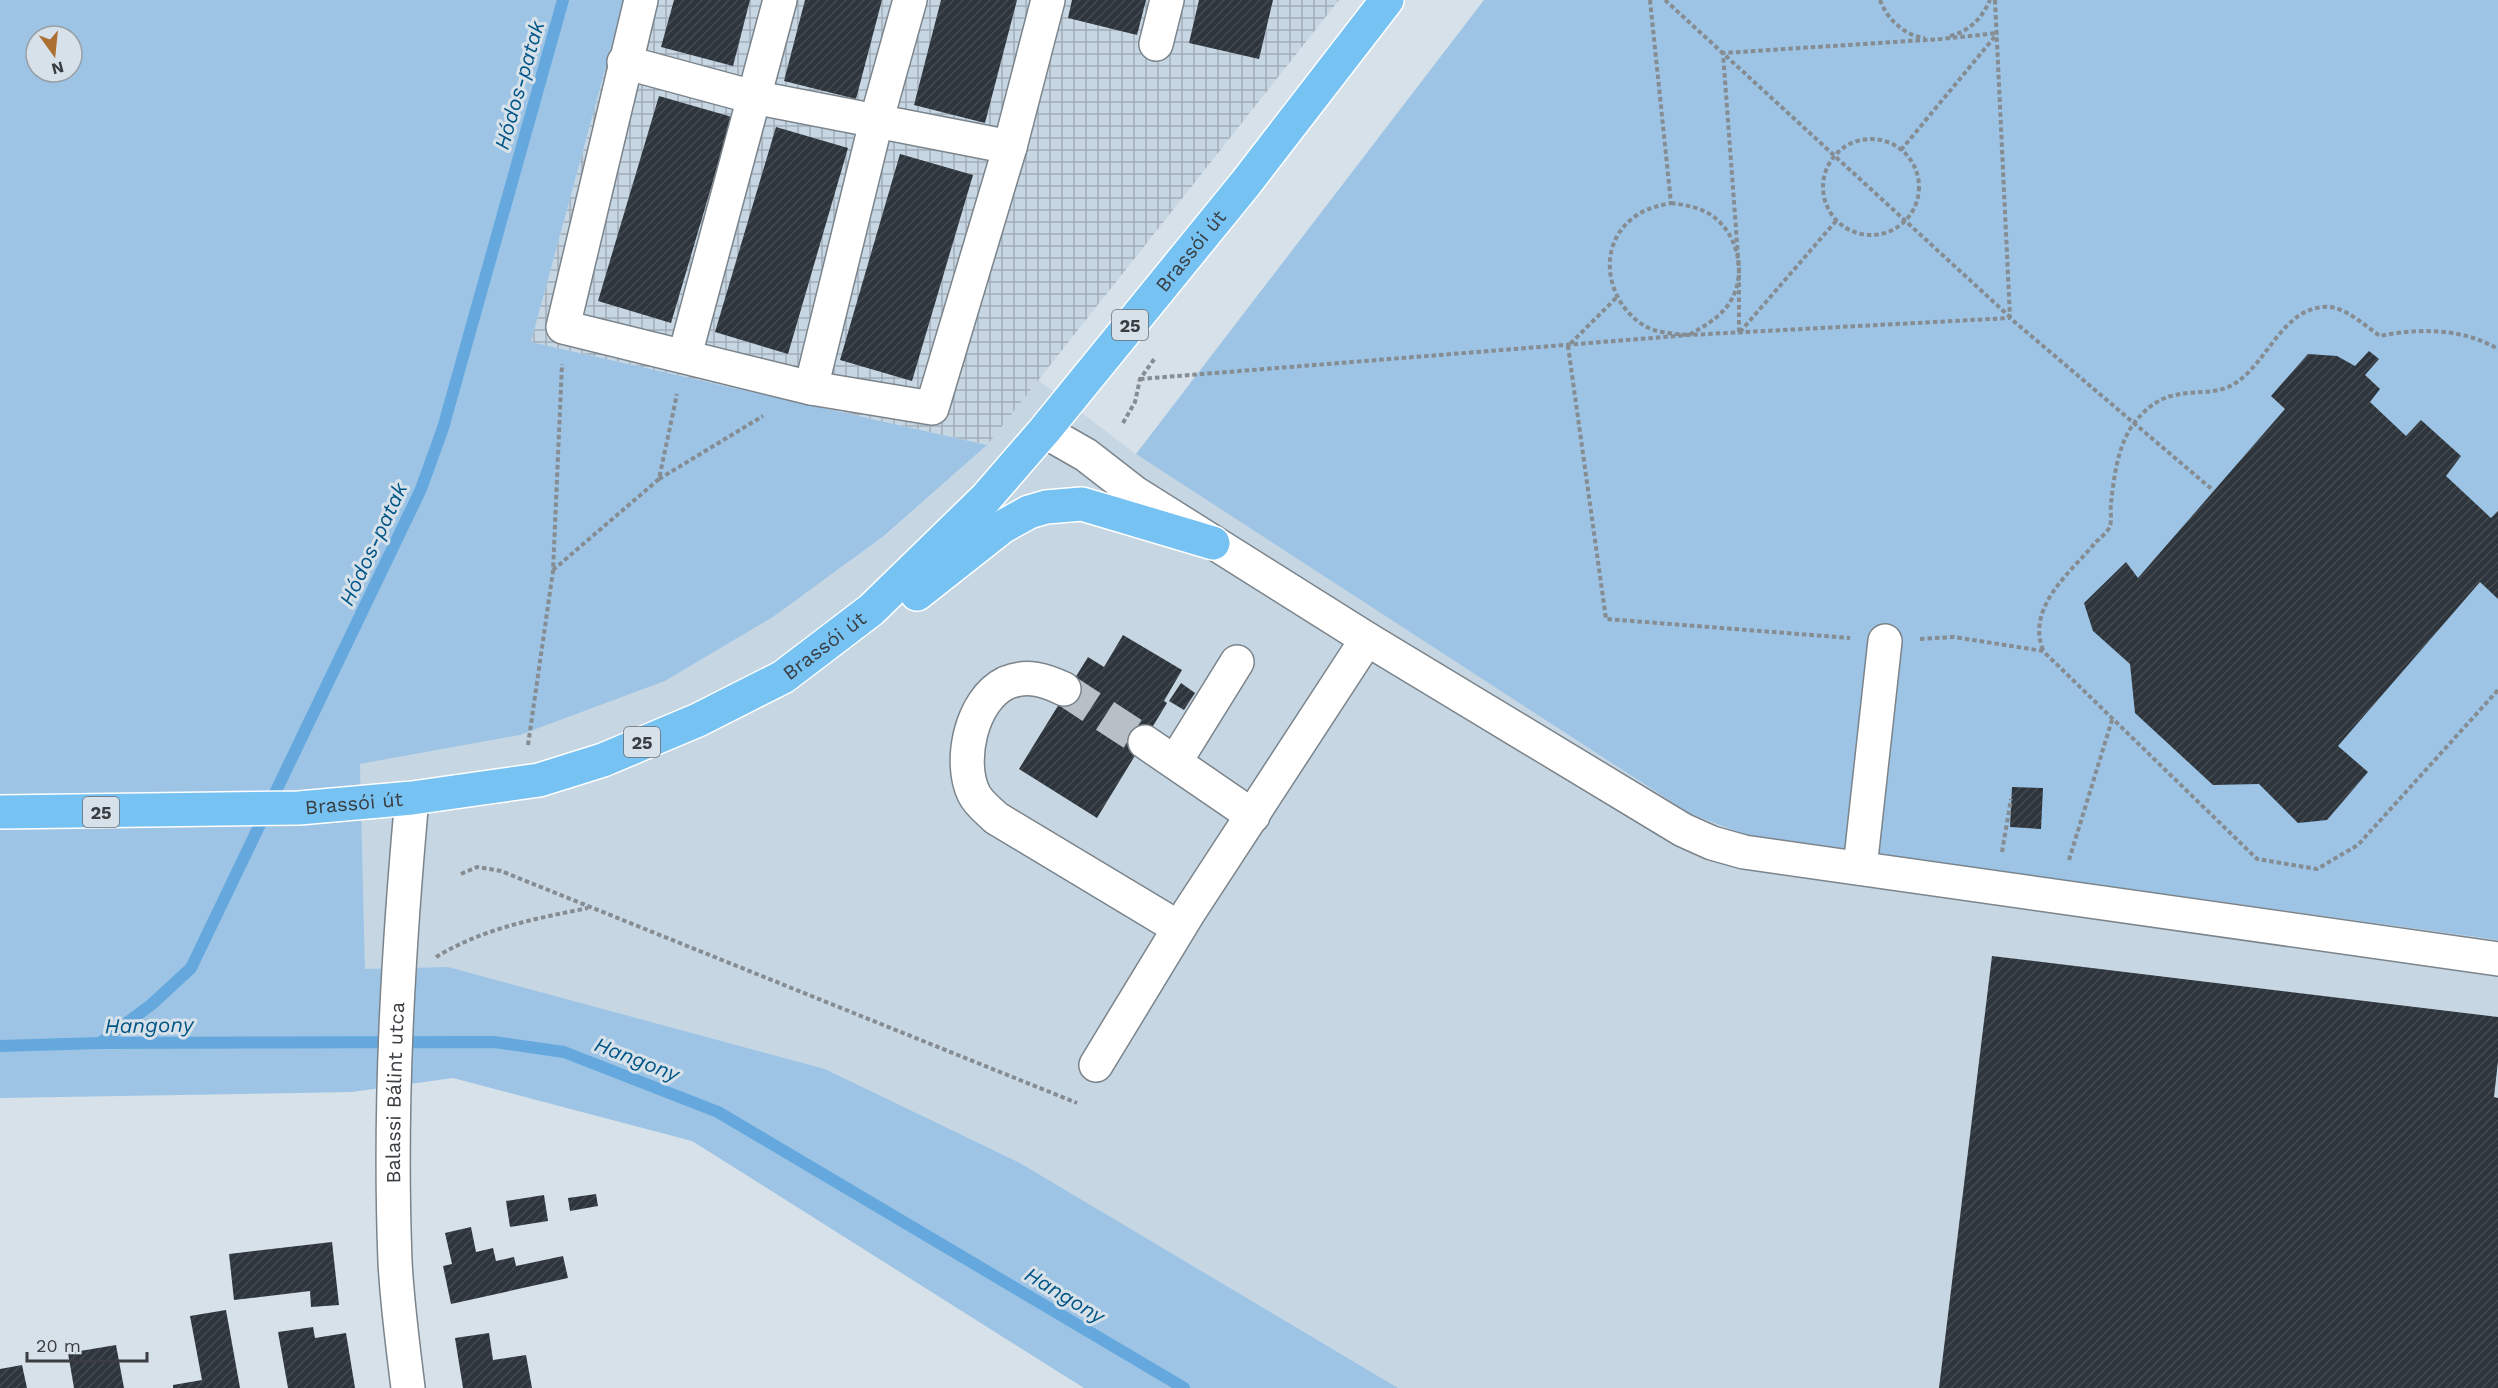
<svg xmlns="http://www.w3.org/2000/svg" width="2498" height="1388" font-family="'Work Sans',sans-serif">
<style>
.built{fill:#c6d6e3}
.industrial{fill:url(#industrial-grid)}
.green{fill:#9dc4e5;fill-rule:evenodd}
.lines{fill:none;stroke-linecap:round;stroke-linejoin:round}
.stream{stroke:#65a8dd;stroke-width:12}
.building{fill:url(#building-hatch)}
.minor-tunnel{stroke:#b8c0c7;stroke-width:33;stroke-dasharray:33 16;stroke-linecap:butt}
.minor-casing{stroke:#7b848b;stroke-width:36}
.major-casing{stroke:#fff;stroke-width:36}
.path{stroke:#858c92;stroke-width:4;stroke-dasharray:4.5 3;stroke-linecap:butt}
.minor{stroke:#fff;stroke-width:33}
.major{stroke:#76c2f2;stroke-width:33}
.labels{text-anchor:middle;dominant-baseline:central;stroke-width:6;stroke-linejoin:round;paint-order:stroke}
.shield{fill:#d7e1e9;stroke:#696e73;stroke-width:1.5}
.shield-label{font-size:18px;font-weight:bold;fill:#3a3d41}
.street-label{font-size:20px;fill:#3a3d41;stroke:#d7e1e9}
.water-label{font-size:21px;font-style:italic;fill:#005587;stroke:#d7e1e9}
</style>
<defs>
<pattern id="industrial-grid" width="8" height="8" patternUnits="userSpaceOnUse" patternTransform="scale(1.5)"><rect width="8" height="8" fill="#c6d6e3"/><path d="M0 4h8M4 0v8" fill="none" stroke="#a2afba"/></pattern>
<pattern id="building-hatch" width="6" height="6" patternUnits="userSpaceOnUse" patternTransform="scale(1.5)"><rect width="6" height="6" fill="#2e353c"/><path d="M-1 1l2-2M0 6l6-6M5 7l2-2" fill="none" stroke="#444b51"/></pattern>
</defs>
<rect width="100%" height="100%" fill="#d7e1e9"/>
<polygon class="built" points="1038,380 1136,454 1751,837 2498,940 2498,1388 1398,1388 1020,1163 825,1069 448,967 365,970 360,764 520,735 665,681 773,617 885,536 987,445"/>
<polygon class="industrial" points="624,0 1339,0 987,445 531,342"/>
<g class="green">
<path d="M0 0H624L531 342 987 445 884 536 773 617 665 681 520 735 360 764 365 969 448 967 825 1069 1020 1163 1398 1388H1084L692 1141 453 1078 352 1092 0 1098ZM36 36H72V72H36Z"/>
<polygon points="1484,0 2498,0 2498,940 1751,837 1689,813 1136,454"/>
</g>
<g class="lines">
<g class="stream">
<polyline points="100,1043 152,1004 191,968 421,489 443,428 563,0"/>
<polyline points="0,1046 100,1043 494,1042 564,1052 718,1112 1184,1388"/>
</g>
</g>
<g class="building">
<polygon points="674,0 750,0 733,66 661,47"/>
<polygon points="805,0 882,0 856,99 784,81"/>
<polygon points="941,0 1017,0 985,123 914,105"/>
<polygon points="1072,0 1146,0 1137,35 1068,18"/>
<polygon points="1199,0 1273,0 1259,59 1189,43"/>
<polygon points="659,96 732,117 671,323 598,301"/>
<polygon points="776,127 848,148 788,354 715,332"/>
<polygon points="900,154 973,175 912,381 840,360"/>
<polygon points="2369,351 2379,359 2365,375 2380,389 2370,402 2406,436 2421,420 2461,456 2446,476 2491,518 2498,511 2498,599 2480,582 2338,746 2368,772 2327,820 2298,823 2259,784 2213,785 2135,713 2130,664 2093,631 2084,603 2126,562 2138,578 2285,409 2271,396 2308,354 2337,356 2355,366"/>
<polygon points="1123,635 1182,670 1164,701 1167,703 1097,818 1019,769 1088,657 1104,667"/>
<polygon points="1181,683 1195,693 1184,710 1169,701"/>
<polygon points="2012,787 2043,788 2041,829 2010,827"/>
<polygon points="1992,956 2498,1017 2498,1061 2494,1097 2498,1098 2498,1388 1939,1388"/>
<polygon points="596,1194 598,1206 570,1211 568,1198"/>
<polygon points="544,1195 548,1221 510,1227 506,1201"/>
<polygon points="471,1227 476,1252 493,1248 496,1261 514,1257 516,1266 563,1256 568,1278 451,1304 443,1266 452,1264 445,1233"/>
<polygon points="332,1242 339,1305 311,1307 310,1291 234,1300 229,1254"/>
<polygon points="226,1310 240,1388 173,1388 173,1385 202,1380 190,1316"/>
<polygon points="313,1327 315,1338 346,1333 355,1388 288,1388 278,1332"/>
<polygon points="489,1333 493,1360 526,1355 532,1388 463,1388 455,1338"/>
<polygon points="116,1345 124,1388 74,1388 68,1353"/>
<polygon points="22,1365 27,1388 0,1388 0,1369"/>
</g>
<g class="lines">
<polyline class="minor-tunnel" points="1064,689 1145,742"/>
<g class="minor-casing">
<g id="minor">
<polyline points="641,0 563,327 811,388 932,408 1010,147 1048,0"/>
<polyline points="1156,44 1167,0"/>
<polyline points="624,62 753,97 1010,147"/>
<polyline points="685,355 780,0"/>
<polyline points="811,388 876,122 910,0"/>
<polyline points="1044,431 1086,455 1135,493 1367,639 1683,830 1712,843 1744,852 2498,959"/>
<path d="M1064 689C1045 680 1027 674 1006 683 971 700 958 762 974 794 979 804 989 811 996 818L1179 928"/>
<polyline points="1145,742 1253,816"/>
<polyline points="1175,762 1237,662"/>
<polyline points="1860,868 1885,641"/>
<polyline points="1096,1065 1189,912 1367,639"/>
<path id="s1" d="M408 1388C403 1346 397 1303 395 1261 389 1106 398 952 412 798"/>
</g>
</g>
<g class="major-casing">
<g id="major">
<polyline points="917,594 1002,527 1029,512 1046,507 1082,504 1213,543"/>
<path id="s2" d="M0 812 299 808 412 798 539 780 603 760 698 720 783 677 871 610 986 498 1044 431 1245 184 1387 0"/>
</g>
</g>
<g class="path">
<polyline points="1650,0 1671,203"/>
<polyline points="1665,0 2010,317"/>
<path d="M1880 0C1887 19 1905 36 1925 38"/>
<polyline points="1995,0 2010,318 2214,491"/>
<path d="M1950 36C1970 31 1982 18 1990 0"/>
<circle cx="1871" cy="187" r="48"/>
<polyline points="1901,150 1997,34"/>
<path d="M1671 203C1685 205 1699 207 1711 215 1741 235 1749 283 1724 310 1714 321 1701 328 1689 335 1675 334 1657 333 1645 326 1607 304 1595 247 1633 218 1644 209 1657 206 1671 203Z"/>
<polyline points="1616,298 1568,346 1606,619 1850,638"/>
<polyline points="1739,332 1739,270 1723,53 1941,39 1998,33"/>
<polyline points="1740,332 1836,221"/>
<polyline points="1140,379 1689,335 2010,318"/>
<polyline points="1123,423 1135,402 1140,379 1155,358"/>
<polyline points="659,479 763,416"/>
<polyline points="553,570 659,479 677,394"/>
<polyline points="1920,639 1954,637 2043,651 2257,859 2317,869 2358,845 2498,690"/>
<path d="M2043 650C2026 607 2070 573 2095 543 2099 539 2108 532 2110 526 2112 520 2110 510 2111 503 2114 477 2118 443 2135 422 2171 376 2206 404 2237 382 2267 362 2283 309 2324 307 2344 305 2365 326 2380 336 2419 328 2462 328 2498 349"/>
<polyline points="528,745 553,571 562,364"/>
<polyline points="2002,852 2011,799"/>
<polyline points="2069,860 2112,720"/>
<polyline points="461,874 477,867 501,871 1077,1103"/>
<path d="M436 957C484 928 534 919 588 908"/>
</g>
<use href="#minor" class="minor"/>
<use href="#major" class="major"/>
</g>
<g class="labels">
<g class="shield">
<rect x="1112" y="310" width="36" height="30" rx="4.5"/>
<rect x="624" y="727" width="36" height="30" rx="4.5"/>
<rect x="83" y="797" width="36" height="30" rx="4.5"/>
</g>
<g class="shield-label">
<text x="1130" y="325">25</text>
<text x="642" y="742">25</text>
<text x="101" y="812">25</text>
</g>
<g class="street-label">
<text stroke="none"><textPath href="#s2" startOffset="1398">Brassói út</textPath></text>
<text stroke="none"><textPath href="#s2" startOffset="858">Brassói út</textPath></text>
<text stroke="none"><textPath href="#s2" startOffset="354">Brassói út</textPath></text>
<text stroke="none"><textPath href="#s1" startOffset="296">Balassi Bálint utca</textPath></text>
</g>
<g class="water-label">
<text transform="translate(519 85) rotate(-74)">Hódos-patak</text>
<text transform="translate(373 544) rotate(-65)">Hódos-patak</text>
<text transform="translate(149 1025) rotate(-1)">Hangony</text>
<text transform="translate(637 1059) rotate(21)">Hangony</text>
<text transform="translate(1065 1295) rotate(31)">Hangony</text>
</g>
</g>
<g transform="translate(54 54) rotate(165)"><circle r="28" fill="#d7e1e9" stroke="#989fa6" stroke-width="1.5"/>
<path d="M0-4.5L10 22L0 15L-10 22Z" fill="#ac7032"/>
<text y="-9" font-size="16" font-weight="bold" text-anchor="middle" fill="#3a3d41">N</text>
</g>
<path d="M27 1352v9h120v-9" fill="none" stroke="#3a3d41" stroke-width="3"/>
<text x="36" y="1352" font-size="18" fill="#3a3d41" stroke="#d7e1e9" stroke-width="4.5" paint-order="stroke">20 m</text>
</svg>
